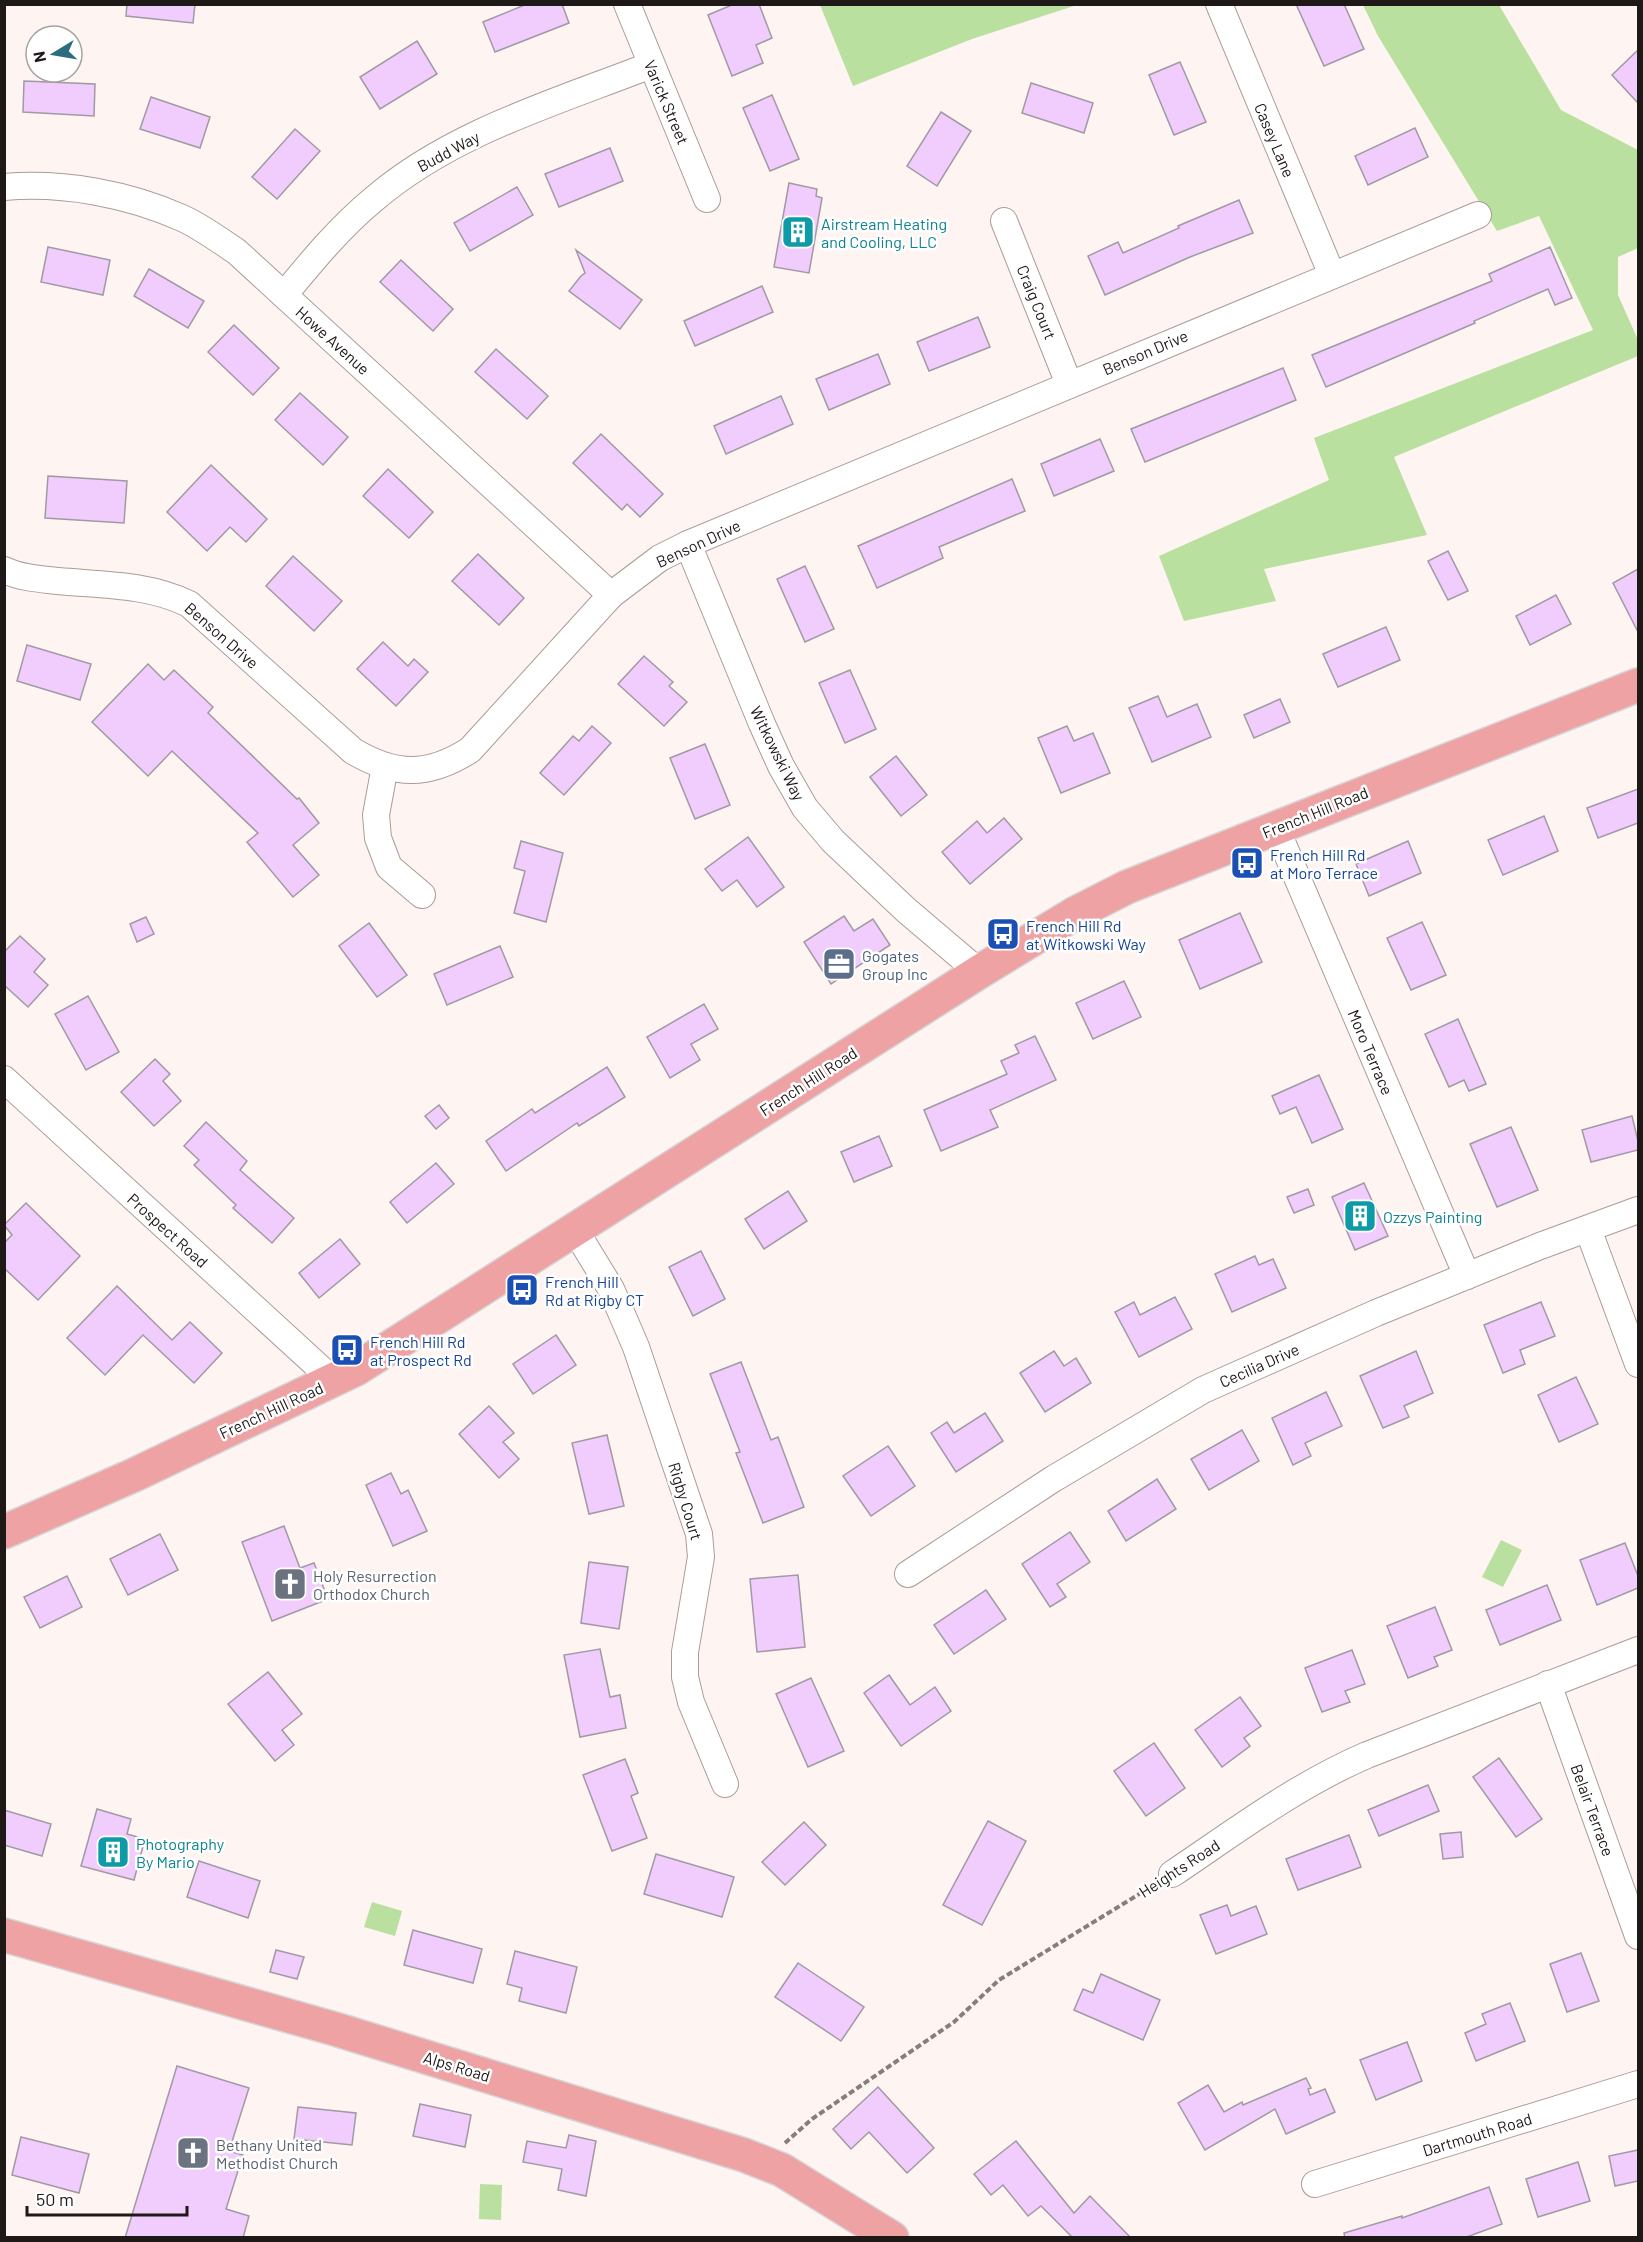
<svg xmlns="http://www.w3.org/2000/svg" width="1643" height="2242" font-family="Barlow,sans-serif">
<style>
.green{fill:#bae09f}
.building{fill:#f1cdfd;stroke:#a199a4;stroke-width:1.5}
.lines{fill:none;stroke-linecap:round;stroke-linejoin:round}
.minor-casing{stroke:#ab9c96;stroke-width:28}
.major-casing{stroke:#d6d5d5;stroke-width:36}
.path{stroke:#867e7c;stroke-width:4;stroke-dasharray:6 3;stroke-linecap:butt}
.minor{stroke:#fff;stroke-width:26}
.major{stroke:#efa2a3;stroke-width:33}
.labels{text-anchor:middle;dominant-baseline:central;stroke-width:5;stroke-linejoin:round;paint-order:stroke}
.street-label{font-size:16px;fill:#1e1816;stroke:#fff}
.culture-label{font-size:16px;fill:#0d838f;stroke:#fff;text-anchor:start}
.transit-label{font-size:16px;fill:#164399;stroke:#fff;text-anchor:start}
.service-label{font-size:16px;fill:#4e5e75;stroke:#fff;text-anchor:start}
.worship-label{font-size:16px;fill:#5b616d;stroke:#fff;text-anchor:start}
</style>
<rect width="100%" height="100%" fill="#fef4f1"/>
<g class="green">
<polygon points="820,5 1077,5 972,39 853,86"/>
<polygon points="1363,5 1499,5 1561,110 1638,150 1638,248 1618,257 1618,295 1638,340 1638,356 1394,457 1427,535 1264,569 1276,601 1184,621 1159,556 1329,480 1314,438 1593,330 1539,216 1497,231 1378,36"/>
<polygon points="1501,1540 1522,1550 1503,1587 1482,1577"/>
<polygon points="372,1902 402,1911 395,1936 364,1927"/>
<polygon points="480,2184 502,2185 501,2220 479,2219"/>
</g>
<g class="building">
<polygon points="127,4 195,4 193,23 126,16"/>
<polygon points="527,4 562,4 569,23 495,52 483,22"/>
<polygon points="734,4 759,4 772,38 756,45 763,63 732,76 708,15"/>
<polygon points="1296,4 1344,4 1364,49 1324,66"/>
<polygon points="417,41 437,74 380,109 360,77"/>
<polygon points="1638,50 1638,103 1612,75"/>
<polygon points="1180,62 1206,122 1174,135 1149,75"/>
<polygon points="24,81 95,84 94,116 23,112"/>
<polygon points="1031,83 1093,103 1084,133 1022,113"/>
<polygon points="772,95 799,159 770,171 743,108"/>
<polygon points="151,97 210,117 200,148 140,129"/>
<polygon points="941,112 971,131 937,186 907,166"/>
<polygon points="1415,128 1428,157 1368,185 1355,156"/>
<polygon points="295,129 320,151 277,199 252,177"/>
<polygon points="610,148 623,181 559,207 545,174"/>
<polygon points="789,183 817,189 816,196 822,198 809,273 774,267"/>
<polygon points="517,187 533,215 470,251 454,223"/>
<polygon points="1239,200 1253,233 1190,257 1105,295 1088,256 1118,242 1123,253 1179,228 1178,226"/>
<polygon points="48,247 110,260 103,295 41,282"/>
<polygon points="1550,247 1572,298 1555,305 1548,289 1474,321 1475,323 1326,387 1312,355 1492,281 1489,274"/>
<polygon points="576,250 642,300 620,329 569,291 581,276 585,273"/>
<polygon points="401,260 453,309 433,331 380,282"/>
<polygon points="149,269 204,301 188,328 134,296"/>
<polygon points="762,286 773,312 695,346 684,321"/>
<polygon points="978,317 990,347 929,371 917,342"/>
<polygon points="234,325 279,368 253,395 208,352"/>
<polygon points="496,349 548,396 527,419 475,372"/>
<polygon points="878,354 890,384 829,410 816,379"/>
<polygon points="1283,368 1296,400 1145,462 1131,429"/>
<polygon points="300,393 348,437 323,465 275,420"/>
<polygon points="781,396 793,424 726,454 714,426"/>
<polygon points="601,434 663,494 640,517 627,504 622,510 573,463"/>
<polygon points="1100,439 1114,471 1054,496 1041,464"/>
<polygon points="211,465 267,519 246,542 230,527 207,551 167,512"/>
<polygon points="388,469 433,512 409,538 363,496"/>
<polygon points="48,476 127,481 124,523 45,518"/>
<polygon points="1012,479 1025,511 939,547 943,558 877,588 858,546"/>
<polygon points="1448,551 1468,591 1448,600 1428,561"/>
<polygon points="478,554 524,598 499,625 452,581"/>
<polygon points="293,556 342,601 314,631 266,586"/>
<polygon points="805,566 834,629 805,642 777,579"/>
<polygon points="1638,569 1638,632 1613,583"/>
<polygon points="1556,595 1571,624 1530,645 1516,616"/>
<polygon points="1386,627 1400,660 1338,687 1323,654"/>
<polygon points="383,642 408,666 414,659 428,672 396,706 357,669"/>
<polygon points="27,645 91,664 80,700 17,681"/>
<polygon points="644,656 673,682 669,686 687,702 664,726 618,684"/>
<polygon points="148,664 164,680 174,670 213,707 208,713 297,799 299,798 319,823 293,845 319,875 293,897 247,842 258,833 172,751 148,776 92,722"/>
<polygon points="850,670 876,729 845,743 819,683"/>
<polygon points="1158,696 1167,717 1197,704 1211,737 1152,762 1129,708"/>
<polygon points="1280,699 1290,722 1254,738 1244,715"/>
<polygon points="592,726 611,743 564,795 540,773 573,736 579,741"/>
<polygon points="1067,726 1074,741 1093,733 1110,773 1061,793 1038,738"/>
<polygon points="705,744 730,805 695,819 670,758"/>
<polygon points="896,756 927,795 901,816 870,777"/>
<polygon points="1638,789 1638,823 1598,838 1587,808"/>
<polygon points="1544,816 1558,851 1503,875 1488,840"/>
<polygon points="1004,818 1022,839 970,884 942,852 977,821 987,833"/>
<polygon points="748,837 784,887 757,907 737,880 722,891 705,869"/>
<polygon points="521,841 563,853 546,922 514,913 525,871 514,868"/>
<polygon points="1408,841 1421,873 1369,896 1356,864"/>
<polygon points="1240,913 1262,962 1200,989 1179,940"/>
<polygon points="844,916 854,931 873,919 890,945 831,984 804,942"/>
<polygon points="146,917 154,934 137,942 130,924"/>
<polygon points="1422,922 1446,975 1411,990 1387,938"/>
<polygon points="369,923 407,975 377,997 339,946"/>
<polygon points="20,936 45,959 34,972 48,985 28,1007 4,985 4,952"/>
<polygon points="500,946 513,977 447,1005 434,974"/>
<polygon points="1124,981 1141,1017 1093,1039 1076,1003"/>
<polygon points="88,996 119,1052 86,1070 55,1014"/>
<polygon points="704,1004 718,1029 691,1044 700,1060 670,1078 647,1037"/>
<polygon points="1458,1019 1486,1084 1469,1091 1464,1080 1449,1087 1425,1034"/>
<polygon points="1035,1036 1056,1080 990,1110 998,1127 941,1151 924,1110 1007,1074 1001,1061 1019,1053 1015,1045"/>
<polygon points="155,1059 170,1074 163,1081 181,1101 154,1126 121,1092"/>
<polygon points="607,1067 625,1097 579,1126 577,1123 506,1171 486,1141 532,1109 535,1113"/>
<polygon points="1319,1075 1343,1129 1312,1143 1296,1107 1280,1114 1272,1096"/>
<polygon points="439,1105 449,1118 436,1129 425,1116"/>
<polygon points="1632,1116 1638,1141 1638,1150 1591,1162 1582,1130"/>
<polygon points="206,1122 247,1161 240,1170 294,1218 272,1243 233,1208 236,1205 194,1165 199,1160 184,1146"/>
<polygon points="1511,1127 1538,1190 1497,1207 1470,1144"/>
<polygon points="879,1136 892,1166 854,1182 841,1152"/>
<polygon points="436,1163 454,1184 407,1223 390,1202"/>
<polygon points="1364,1183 1388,1236 1355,1250 1332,1197"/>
<polygon points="1308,1189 1314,1205 1294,1213 1287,1197"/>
<polygon points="788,1191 807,1221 764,1249 745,1219"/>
<polygon points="26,1203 80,1256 38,1300 4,1268 4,1243 12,1235 4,1225"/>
<polygon points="340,1239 360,1264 319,1298 299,1273"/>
<polygon points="701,1251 725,1299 693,1316 669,1267"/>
<polygon points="1255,1256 1259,1265 1273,1259 1286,1288 1232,1312 1215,1274"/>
<polygon points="117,1286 172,1340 190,1322 222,1353 194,1383 143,1335 105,1375 67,1338"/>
<polygon points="1175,1297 1192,1329 1139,1357 1115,1312 1134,1302 1140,1315"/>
<polygon points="1541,1302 1555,1336 1520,1350 1525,1364 1503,1373 1484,1325"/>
<polygon points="556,1335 576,1365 533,1394 513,1364"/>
<polygon points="1054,1351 1064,1366 1076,1358 1091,1383 1045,1412 1020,1373"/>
<polygon points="1416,1351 1433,1393 1404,1406 1409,1417 1383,1428 1360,1376"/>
<polygon points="741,1362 771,1440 778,1437 804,1507 763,1523 736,1453 740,1452 710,1374"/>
<polygon points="1576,1377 1598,1424 1559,1442 1538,1395"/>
<polygon points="1326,1392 1342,1426 1305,1443 1311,1456 1293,1465 1272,1418"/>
<polygon points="489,1406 514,1433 503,1442 519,1459 499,1478 459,1434"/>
<polygon points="985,1413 1003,1441 956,1472 931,1433 947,1422 954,1433"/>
<polygon points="1242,1430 1259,1461 1209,1490 1191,1459"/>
<polygon points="607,1435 624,1506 589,1514 572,1443"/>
<polygon points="888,1446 915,1486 871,1516 843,1476"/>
<polygon points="391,1473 401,1494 408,1490 427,1531 393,1546 366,1485"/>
<polygon points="1157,1479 1176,1509 1126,1541 1108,1511"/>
<polygon points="284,1526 300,1568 314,1563 328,1599 272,1621 242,1542"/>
<polygon points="1070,1532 1090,1562 1057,1584 1066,1597 1050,1607 1022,1564"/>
<polygon points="160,1534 178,1570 128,1595 110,1559"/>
<polygon points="1625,1543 1638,1576 1638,1588 1597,1605 1580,1560"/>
<polygon points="589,1562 628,1567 619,1629 581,1623"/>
<polygon points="798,1575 805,1647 757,1652 750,1579"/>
<polygon points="67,1576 82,1607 40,1628 24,1597"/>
<polygon points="1547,1585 1561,1620 1500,1645 1486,1610"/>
<polygon points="986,1590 1006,1619 954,1654 934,1625"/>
<polygon points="1435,1607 1452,1650 1434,1657 1438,1666 1408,1678 1387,1626"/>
<polygon points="600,1649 610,1697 620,1695 626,1728 580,1737 564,1655"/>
<polygon points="1352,1650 1365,1684 1345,1691 1350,1702 1322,1712 1305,1668"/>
<polygon points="268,1672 302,1714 282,1730 294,1745 275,1761 228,1704"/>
<polygon points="889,1675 910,1705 935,1687 951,1711 901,1746 864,1693"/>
<polygon points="811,1678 844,1751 808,1767 776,1694"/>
<polygon points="1240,1697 1261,1726 1244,1738 1250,1746 1222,1767 1195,1730"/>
<polygon points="1154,1743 1185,1788 1146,1816 1114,1771"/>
<polygon points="1499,1758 1542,1819 1516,1837 1473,1777"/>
<polygon points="625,1759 638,1793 631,1796 647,1838 612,1851 583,1775"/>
<polygon points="1428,1785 1439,1811 1379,1836 1368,1810"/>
<polygon points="97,1809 131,1819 127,1834 145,1839 134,1880 81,1866"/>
<polygon points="4,1810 51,1824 42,1856 4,1845"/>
<polygon points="988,1821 1026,1841 982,1925 943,1905"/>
<polygon points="804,1822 826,1845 785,1885 762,1862"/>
<polygon points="1461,1832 1463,1857 1443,1859 1440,1834"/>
<polygon points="1349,1835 1361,1867 1298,1890 1286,1859"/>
<polygon points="656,1854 734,1877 722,1917 644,1894"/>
<polygon points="199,1861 260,1881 248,1918 187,1897"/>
<polygon points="1227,1905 1231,1916 1256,1906 1267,1934 1216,1954 1200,1915"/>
<polygon points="413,1930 482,1949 473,1983 404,1965"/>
<polygon points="276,1950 304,1957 297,1979 270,1972"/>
<polygon points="515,1951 577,1967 566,2013 519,2001 522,1988 507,1984"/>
<polygon points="1581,1953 1599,2001 1567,2012 1550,1964"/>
<polygon points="798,1963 864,2007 841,2041 775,1997"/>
<polygon points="1101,1974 1160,2000 1143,2040 1074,2010 1083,1989 1093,1993"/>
<polygon points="1510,2003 1525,2041 1476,2061 1465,2033 1486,2024 1482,2014"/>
<polygon points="1407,2042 1422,2081 1376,2100 1360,2060"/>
<polygon points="177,2066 249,2088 229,2151 243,2155 226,2209 249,2216 243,2238 125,2238"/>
<polygon points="1306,2078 1311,2088 1308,2089 1310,2095 1325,2089 1335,2112 1286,2134 1275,2109 1205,2150 1178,2103 1208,2085 1224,2112 1242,2102 1243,2105"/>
<polygon points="878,2087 934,2148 907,2173 869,2132 851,2149 833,2129"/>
<polygon points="420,2104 471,2115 465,2147 413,2136"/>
<polygon points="298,2107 356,2113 352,2145 294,2139"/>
<polygon points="569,2135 596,2141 586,2196 558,2190 562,2169 523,2162 527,2141 566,2148"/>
<polygon points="21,2137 89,2154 79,2193 12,2175"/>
<polygon points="1016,2141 1074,2213 1090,2196 1131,2238 1073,2238 1041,2206 1028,2216 1003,2185 991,2195 974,2174"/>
<polygon points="1638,2150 1638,2181 1615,2186 1609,2156"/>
<polygon points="1578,2162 1590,2201 1538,2217 1526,2179"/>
<polygon points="1489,2187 1502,2224 1464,2238 1345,2238 1344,2233 1402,2216 1402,2218"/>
</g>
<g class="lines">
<g class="minor-casing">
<g id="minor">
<polyline points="627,4 707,199"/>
<polyline points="1219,4 1332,275"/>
<path d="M4 187C64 182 128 194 182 218 202 227 219 240 237 252L611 595"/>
<polyline points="1004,221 1069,384"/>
<path d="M284 295C312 261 340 227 374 199 452 132 557 102 651 65"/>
<polyline points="688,544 762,724 781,766 805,808 833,841 906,910 979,972"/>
<path d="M4 570C21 578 40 579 58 581 103 585 148 584 189 604L353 751C395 776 428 777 470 750L611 595 660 558 688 544 1478 215"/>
<polyline points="385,766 376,815 378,838 389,867 422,895"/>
<polyline points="1276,828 1467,1276"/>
<polyline points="4,1079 333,1380"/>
<polyline points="1588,1229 1638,1364"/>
<polyline points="575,1230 611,1289 636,1347 699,1534 701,1557 685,1652 685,1677 691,1702 725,1784"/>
<polyline points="908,1574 1053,1479 1203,1390 1376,1313 1540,1246 1638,1210"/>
<polyline points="1548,1684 1638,1936"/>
<path d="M1172 1874C1236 1831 1297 1785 1367 1755L1638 1650"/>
<polyline points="1315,2184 1638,2084"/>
</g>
</g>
<g class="major-casing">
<g id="major">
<polyline points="4,1532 134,1475 356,1369 979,972 1074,914 1127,887 1638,685"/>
<polyline points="4,1935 335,2029 744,2155 782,2170 892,2238"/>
</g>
</g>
<polyline class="path" points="785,2143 812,2119 954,2022 999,1980 1154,1885"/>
<use href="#minor" class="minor"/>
<use href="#major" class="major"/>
</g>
<defs>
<g id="building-square" transform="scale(1.725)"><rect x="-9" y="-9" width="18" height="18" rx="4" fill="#0f9aa8" stroke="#fff"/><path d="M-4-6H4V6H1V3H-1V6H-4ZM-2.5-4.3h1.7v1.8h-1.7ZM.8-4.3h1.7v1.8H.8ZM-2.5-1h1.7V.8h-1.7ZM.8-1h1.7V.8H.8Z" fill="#fff"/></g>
<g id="bus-square" transform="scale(1.725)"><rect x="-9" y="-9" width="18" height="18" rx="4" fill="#1a4fb4" stroke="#fff"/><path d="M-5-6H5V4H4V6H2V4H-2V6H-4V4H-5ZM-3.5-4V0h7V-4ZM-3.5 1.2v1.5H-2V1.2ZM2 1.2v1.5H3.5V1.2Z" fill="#fff"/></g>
<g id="office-square" transform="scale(1.725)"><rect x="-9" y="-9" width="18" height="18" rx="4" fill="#5c6f8a" stroke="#fff"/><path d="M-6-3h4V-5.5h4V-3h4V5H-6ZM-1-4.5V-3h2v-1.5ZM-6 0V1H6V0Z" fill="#fff"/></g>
<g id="church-square" transform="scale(1.725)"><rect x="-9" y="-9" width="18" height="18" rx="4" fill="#6b7280" stroke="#fff"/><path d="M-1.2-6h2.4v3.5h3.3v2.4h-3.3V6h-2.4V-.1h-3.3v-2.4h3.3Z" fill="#fff"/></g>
</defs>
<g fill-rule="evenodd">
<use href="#building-square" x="798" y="232"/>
<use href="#bus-square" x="1247" y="863"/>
<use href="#bus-square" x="1003" y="934"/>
<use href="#office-square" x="839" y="964"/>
<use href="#building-square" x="1360" y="1216"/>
<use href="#bus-square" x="522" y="1290"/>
<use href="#bus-square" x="347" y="1350"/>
<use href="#church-square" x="290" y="1584"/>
<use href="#building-square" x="113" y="1852"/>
<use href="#church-square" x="193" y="2153"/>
</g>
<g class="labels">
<g class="street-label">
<text transform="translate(667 102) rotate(67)">Varick Street</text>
<text transform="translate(1275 140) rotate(67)">Casey Lane</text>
<text transform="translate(448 151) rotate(-28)">Budd Way</text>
<text transform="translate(1037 302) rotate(68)">Craig Court</text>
<text transform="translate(333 340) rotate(42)">Howe Avenue</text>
<text transform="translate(1145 352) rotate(-23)">Benson Drive</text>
<text transform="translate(698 543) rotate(-25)">Benson Drive</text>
<text transform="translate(222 635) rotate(41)">Benson Drive</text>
<text transform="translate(778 753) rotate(64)">Witkowski Way</text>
<text transform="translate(1315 812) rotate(-22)">French Hill Road</text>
<text transform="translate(1371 1052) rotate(67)">Moro Terrace</text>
<text transform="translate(808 1081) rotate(-33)">French Hill Road</text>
<text transform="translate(168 1230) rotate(42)">Prospect Road</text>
<text transform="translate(1259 1365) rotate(-24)">Cecilia Drive</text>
<text transform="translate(271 1410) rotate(-25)">French Hill Road</text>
<text transform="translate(686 1501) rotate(73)">Rigby Court</text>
<text transform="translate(1593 1810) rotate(70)">Belair Terrace</text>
<text transform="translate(1179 1868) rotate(-33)">Heights Road</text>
<text transform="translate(457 2066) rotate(17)">Alps Road</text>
<text transform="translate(1477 2134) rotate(-17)">Dartmouth Road</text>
</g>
<g class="culture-label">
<text x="821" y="223">Airstream Heating<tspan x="821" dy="18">and Cooling, LLC</tspan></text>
<text x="1383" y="1216">Ozzys Painting</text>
<text x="136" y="1843">Photography<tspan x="136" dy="18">By Mario</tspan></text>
</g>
<g class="transit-label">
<text x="1270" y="854">French Hill Rd<tspan x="1270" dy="18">at Moro Terrace</tspan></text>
<text x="1026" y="925">French Hill Rd<tspan x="1026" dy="18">at Witkowski Way</tspan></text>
<text x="545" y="1281">French Hill<tspan x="545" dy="18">Rd at Rigby CT</tspan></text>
<text x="370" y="1341">French Hill Rd<tspan x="370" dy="18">at Prospect Rd</tspan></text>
</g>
<g class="service-label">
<text x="862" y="955">Gogates<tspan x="862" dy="18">Group Inc</tspan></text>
</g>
<g class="worship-label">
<text x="313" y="1575">Holy Resurrection<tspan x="313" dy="18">Orthodox Church</tspan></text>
<text x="216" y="2144">Bethany United<tspan x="216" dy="18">Methodist Church</tspan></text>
</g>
</g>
<rect width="1643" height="2242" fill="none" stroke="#1e1816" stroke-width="12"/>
<g transform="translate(54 54) rotate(259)"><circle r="28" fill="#ffffff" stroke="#a5a3a2" stroke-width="1.5"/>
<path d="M0-4.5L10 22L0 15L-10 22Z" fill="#2c6c81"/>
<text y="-9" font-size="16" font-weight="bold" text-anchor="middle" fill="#1e1816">N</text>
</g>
<path d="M27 2206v9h160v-9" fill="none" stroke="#1e1816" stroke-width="3"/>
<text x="36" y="2206" font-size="18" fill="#1e1816" stroke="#ffffff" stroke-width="4.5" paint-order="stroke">50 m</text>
</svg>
